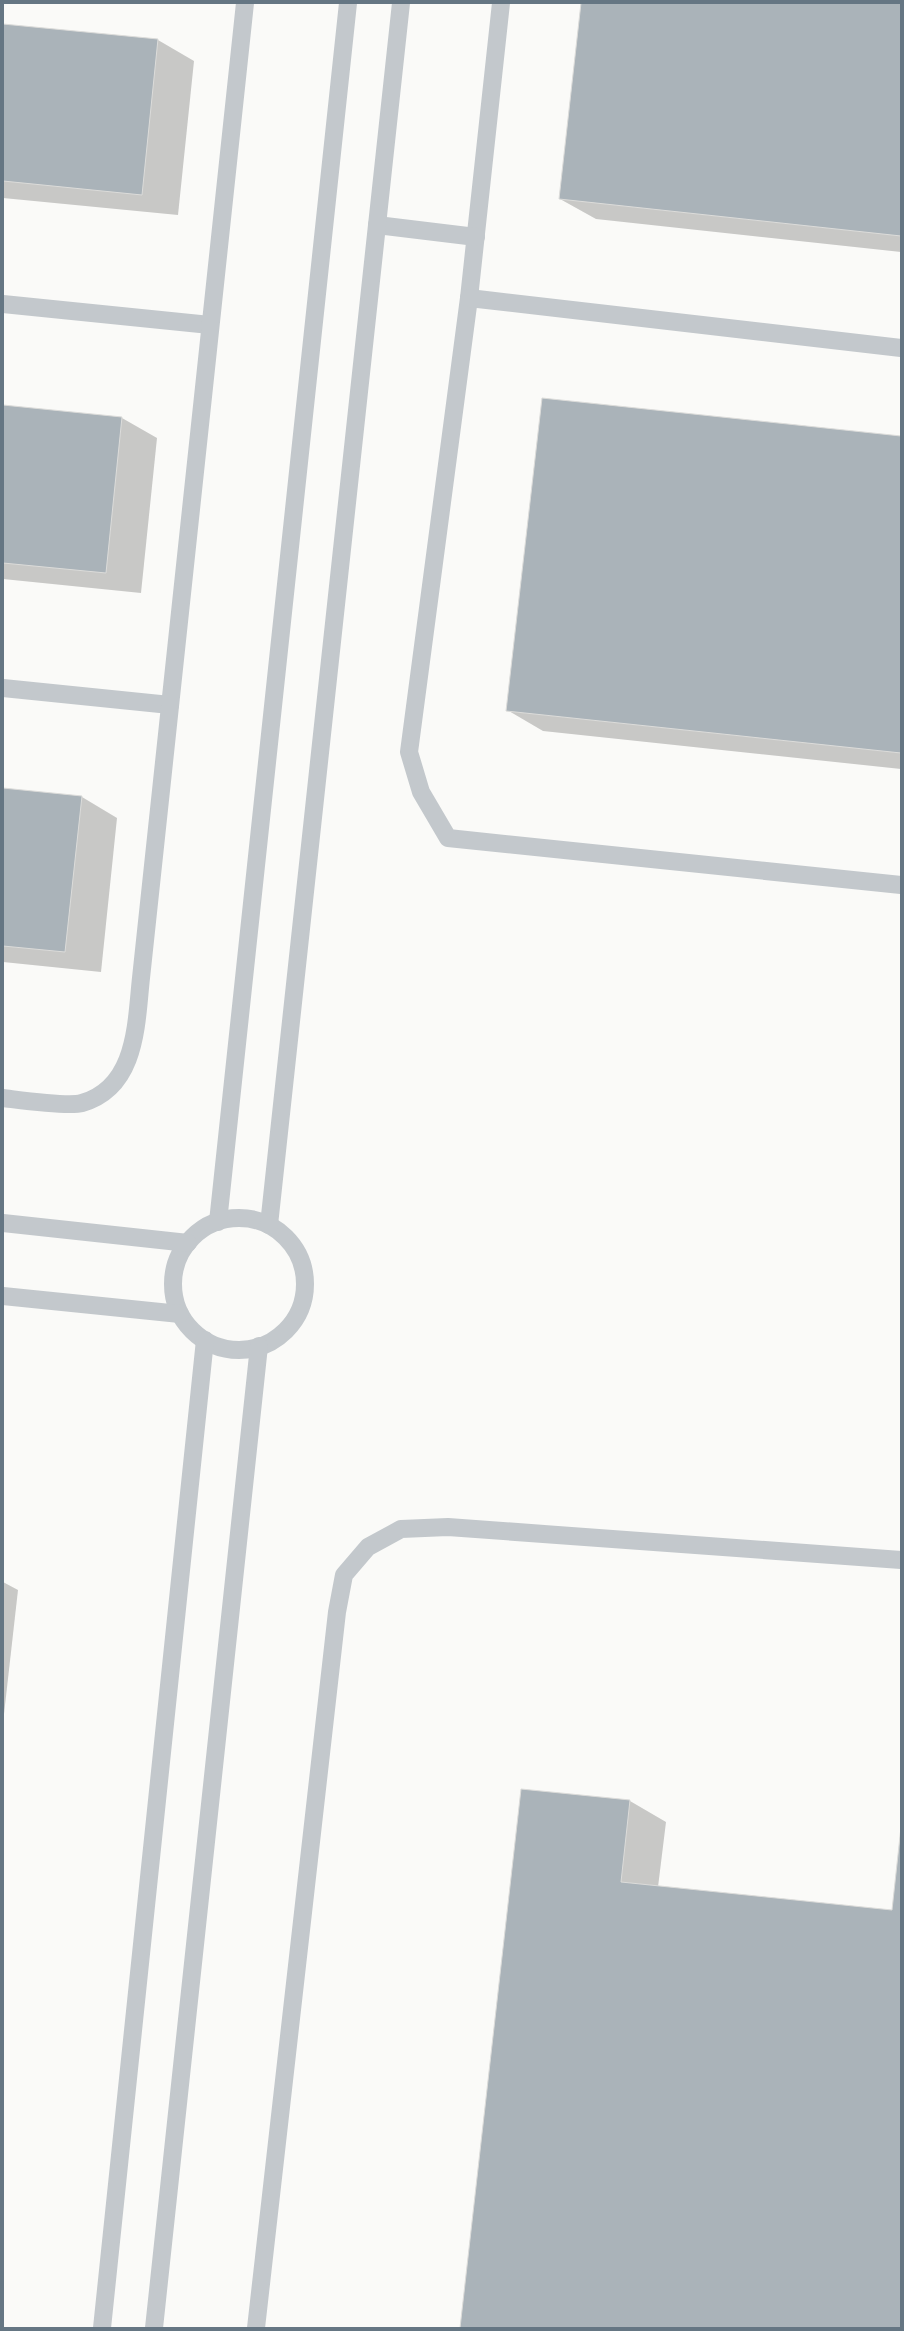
<svg xmlns="http://www.w3.org/2000/svg" width="904" height="2331" font-family="'Sofia Sans Condensed',sans-serif">
<style>
.shadow{fill:#0003}
.building{fill:#aab3b9;stroke:#dcdcda}
.lines{fill:none;stroke-linecap:round;stroke-linejoin:round}
.lane{stroke:#c3c8cc;stroke-width:18}
</style>
<rect width="100%" height="100%" fill="#fafaf8"/>
<g class="shadow">
<polygon points="582,3 901,3 901,252 596,219 560,199"/>
<polygon points="3,25 158,40 194,61 178,215 3,198"/>
<polygon points="3,406 122,418 157,438 141,593 3,579"/>
<polygon points="901,437 901,769 543,731 507,710"/>
<polygon points="3,789 82,797 117,818 101,972 3,962"/>
<polygon points="3,1582 18,1590 3,1723"/>
<polygon points="522,1790 630,1801 666,1822 658,1887 892,1911 901,1836 901,2328 461,2328"/>
</g>
<g class="building">
<polygon points="581,3 901,3 901,236 559,199"/>
<polygon points="3,24 158,39 142,195 3,181"/>
<polygon points="542,398 901,436 901,753 506,711"/>
<polygon points="3,405 122,417 106,573 3,563"/>
<polygon points="3,788 82,796 65,952 3,946"/>
<polygon points="521,1789 630,1800 621,1882 892,1910 901,1827 901,2328 460,2328"/>
</g>
<g class="lines">
<g class="lane">
<polyline points="501,3 469,298 409,752 421,792 448,838 901,885"/>
<polyline points="377,225 476,237"/>
<polyline points="469,298 901,348"/>
<polyline points="3,304 210,325"/>
<polyline points="3,688 170,705"/>
<path d="M3 1098C20 1100 68 1107 82 1103 137 1087 136 1024 141 978L245 3"/>
<circle cx="239" cy="1284" r="66"/>
<polyline points="218,1222 348,3"/>
<polyline points="3,1223 188,1243"/>
<polyline points="269,1225 401,3"/>
<polyline points="3,1296 180,1314"/>
<polyline points="102,2328 205,1340"/>
<polyline points="154,2328 259,1346"/>
<polyline points="256,2328 337,1612 344,1575 368,1547 401,1529 448,1527 901,1560"/>
</g>
</g>
<rect width="904" height="2331" fill="none" stroke="#657683" stroke-width="8"/>
</svg>
